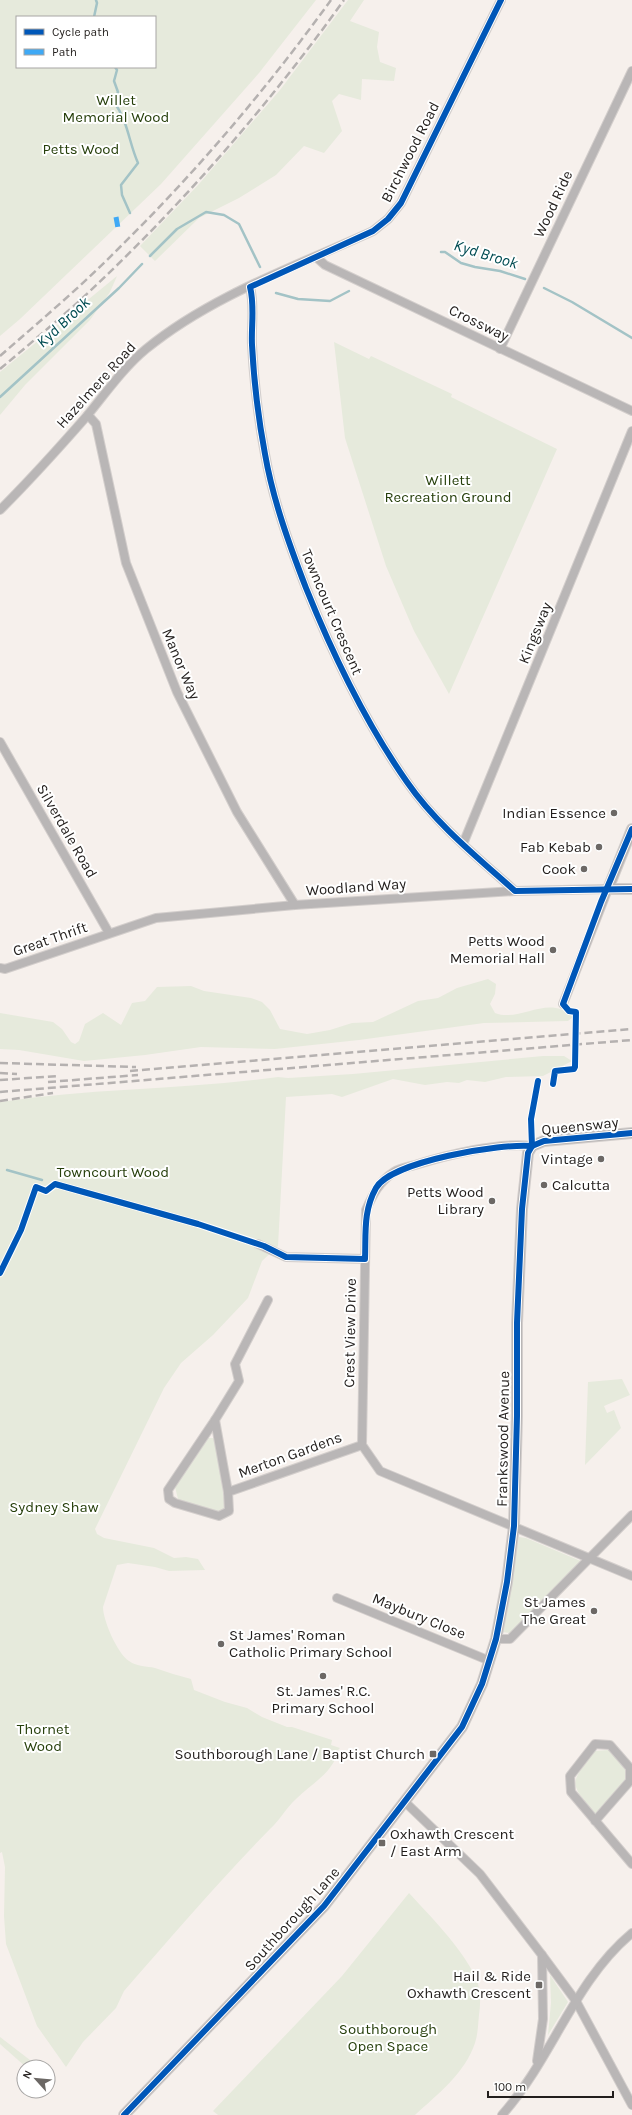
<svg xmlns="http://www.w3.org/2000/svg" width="632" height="2115" font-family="Karla,sans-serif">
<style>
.green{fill:#e6eadc;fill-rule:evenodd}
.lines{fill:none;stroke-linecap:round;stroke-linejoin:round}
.stream{stroke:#a3c3c6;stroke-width:2.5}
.minor-casing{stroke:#d3cecc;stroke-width:10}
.tertiary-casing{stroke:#d3cecc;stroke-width:12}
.minor{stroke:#b9b6b6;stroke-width:8}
.tertiary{stroke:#b9b6b6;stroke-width:10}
.rail{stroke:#b5b1b0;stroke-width:2.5;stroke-dasharray:8 4;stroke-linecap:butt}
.quiet{stroke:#3fa9f5;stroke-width:5;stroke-dasharray:10 5;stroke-linecap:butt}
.cycleway-casing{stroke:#fff;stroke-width:8}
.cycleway{stroke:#0057b8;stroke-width:6}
.poi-dot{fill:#6c6865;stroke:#fff;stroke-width:1.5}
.labels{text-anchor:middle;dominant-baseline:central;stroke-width:4;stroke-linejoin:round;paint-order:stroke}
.park-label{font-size:15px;fill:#263f0b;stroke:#fff}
.street-label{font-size:15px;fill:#221e1c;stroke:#fff}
.poi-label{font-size:15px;fill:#221e1c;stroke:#fff;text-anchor:end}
.water-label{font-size:16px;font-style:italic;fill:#004c52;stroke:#fff}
</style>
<rect width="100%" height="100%" fill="#f6f0ec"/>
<g class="green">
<path d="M0 0H316L259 73 161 184 20 319 0 336ZM17 17H155V67H17Z"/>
<polygon points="348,0 364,0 350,21 379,32 377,47 380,62 396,68 394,81 362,79 361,100 339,94 332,101 342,131 324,153 304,146 276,175 239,198 199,218 155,261 140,246 199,184 280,90"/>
<polygon points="117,276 110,292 90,320 25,385 0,415 0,372"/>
<polygon points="334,342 369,359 371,356 452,394 451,397 557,449 449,694 414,631 386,566 345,438"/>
<path d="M488 979 496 984 495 994 490 1004 495 1013C521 1023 548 993 573 1017L568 1021 484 1023 359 1040 275 1049 201 1047 145 1055 84 1061 19 1050 0 1049V1013L53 1022 62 1029 71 1042 75 1044 79 1041 85 1024 103 1013 121 1025 132 1003 145 1001 157 987 191 986 204 991 251 998 262 1002 270 1010 280 1029 307 1034 330 1030 352 1023 373 1022 418 1001 438 998 457 988Z"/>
<path d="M543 1056H564L572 1061 543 1076 506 1077 485 1082 467 1080 459 1083 447 1082 425 1085 393 1079 342 1097 332 1094 286 1097 278 1246 262 1261 248 1298 213 1335 181 1363 164 1388 95 1529 97 1534 104 1538 154 1548 174 1558 186 1557 198 1559 205 1570 169 1571 155 1567 128 1563 117 1565 103 1607C103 1620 117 1653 129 1661 137 1667 147 1666 155 1668 167 1672 179 1676 191 1679L194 1690 225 1702 247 1708 262 1717 287 1727H292L332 1740 331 1745 340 1748 335 1753H338C330 1775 311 1784 296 1799 286 1808 280 1820 270 1829 219 1881 172 1936 124 1991L116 2008 83 2042 66 2067 37 2026 6 1944 4 1916 5 1867 2 1852 0 1853V1102C92 1088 186 1090 278 1077L288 1078 353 1074Z"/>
<polygon points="622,1379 630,1395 604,1406 607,1413 614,1410 621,1428 585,1465 588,1382"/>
<polygon points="208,1438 213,1438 215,1441 225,1505 225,1509 220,1513 181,1502 178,1499 175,1487 204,1441"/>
<polygon points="519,1537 526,1538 583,1562 510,1633 502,1632"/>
<path d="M609 1750 627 1771 625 1782 595 1814C568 1781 570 1785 594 1751Z"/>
<path d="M409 1893C431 1917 459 1945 474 1974 481 1987 481 2001 479 2015 478 2024 478 2034 475 2043 465 2073 438 2094 415 2115H218L213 2111 342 1976Z"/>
<polygon points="550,1975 568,2002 548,2035 551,2003"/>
<polygon points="0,2037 39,2067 26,2067 0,2044"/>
</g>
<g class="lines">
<g class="stream">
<polyline points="94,17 97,3 96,0"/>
<path d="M115 67 117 70 114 81 118 92 114 102C128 121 129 143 138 163L121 185 122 195 130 213"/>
<polyline points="441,252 445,252 461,263 475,267 500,271 525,279"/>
<polyline points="150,256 177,229 206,212 224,215 239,224 260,267"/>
<polyline points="544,288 572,302 632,338"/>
<polyline points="276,293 298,299 330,301 349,291"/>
<polyline points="0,397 119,288 142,264"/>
<polyline points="7,1170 42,1180"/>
</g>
<g class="minor-casing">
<g id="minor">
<polyline points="316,257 325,265 632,411"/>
<path d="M250 287C255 306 251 326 252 345 254 382 258 417 265 454 273 500 289 544 306 588 333 655 365 722 407 782 436 824 477 857 515 891"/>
<polyline points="500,349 632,71"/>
<polyline points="88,415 96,424 126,563 177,692 237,812 295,905"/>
<path d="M0 510C30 480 58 449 86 417 105 394 123 368 146 349 212 295 297 266 373 231L388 219 401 203 501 0"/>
<polyline points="0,742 109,933"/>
<polyline points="463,844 632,431"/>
<polyline points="0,968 5,969 156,918 295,905 515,891 608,889 563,1004"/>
<path d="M532 1146C499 1142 447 1155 415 1165 408 1167 400 1168 394 1172 379 1182 373 1194 366 1210L362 1445 380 1471 632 1576"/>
<polyline points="258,1244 286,1257 365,1259"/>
<polyline points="215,1420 168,1490 169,1499 175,1503 219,1516 229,1511 228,1492 362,1445"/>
<polyline points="228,1492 215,1420 239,1381 235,1364 268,1300"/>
<polyline points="337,1598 490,1661"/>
<polyline points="496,1639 510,1639 632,1515"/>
<polyline points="405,1802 480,1874 542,1955 576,2001 632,2105"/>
<polyline points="595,1821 630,1781 630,1768 610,1745 595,1744 570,1776 571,1792 632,1864"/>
<polyline points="537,2061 543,2019 542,1955"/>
<path d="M502 2115C552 2059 574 1981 632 1933"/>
</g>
</g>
<g class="tertiary-casing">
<g id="tertiary">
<polyline points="632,829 608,889 632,889"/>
<polyline points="124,2115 324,1906 462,1727 482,1684 496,1639 507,1582 514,1526 517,1416 517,1323 522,1209 528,1153 532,1146 544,1141 632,1133"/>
</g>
</g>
<use href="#minor" class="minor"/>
<use href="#tertiary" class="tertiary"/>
<g class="rail">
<path d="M0 356C41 320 83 285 121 246 198 170 268 87 331 0"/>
<path d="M0 369C25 348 51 326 76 304 175 213 265 110 344 0"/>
<polyline points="0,1063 136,1067"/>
<polyline points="130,1071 632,1029"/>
<polyline points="0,1073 17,1074"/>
<polyline points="0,1080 58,1076"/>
<polyline points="48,1082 138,1075"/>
<polyline points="0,1092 632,1040"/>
<polyline points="0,1101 53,1093"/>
</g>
<polyline class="quiet" points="116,217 118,228"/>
<g class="cycleway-casing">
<g id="cycleway">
<path d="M501 0 401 203 388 219 373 231 250 287C255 306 251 326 252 345 254 382 258 417 265 454 273 500 289 544 306 588 333 655 365 722 407 782 436 824 477 857 515 891L632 889"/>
<polyline points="553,1084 555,1071 574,1069 575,1067 576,1012 569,1011 563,1004 601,902 632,829"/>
<polyline points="532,1146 531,1119 538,1081"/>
<path d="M0 1273 21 1230 36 1187 46 1191 55 1184 198 1224 264 1246 286 1257 365 1259C366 1234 363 1211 376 1188 391 1161 502 1143 532 1146"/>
<polyline points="124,2115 324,1906 462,1727 482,1684 496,1639 507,1582 514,1526 517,1416 517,1323 522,1209 528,1153 532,1146 544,1141 632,1133"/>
</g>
</g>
<use href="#cycleway" class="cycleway"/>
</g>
<g class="poi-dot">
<circle cx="614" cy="813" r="4"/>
<circle cx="599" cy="847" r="4"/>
<circle cx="584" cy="869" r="4"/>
<circle cx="553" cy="950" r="4"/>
<circle cx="601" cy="1159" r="4"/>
<circle cx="544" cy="1185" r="4"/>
<circle cx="492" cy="1201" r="4"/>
<circle cx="594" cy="1611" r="4"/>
<circle cx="221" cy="1644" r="4"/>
<circle cx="323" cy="1676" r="4"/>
<rect x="429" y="1750" width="8" height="8" rx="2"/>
<rect x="378" y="1839" width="8" height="8" rx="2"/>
<rect x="535" y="1981" width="8" height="8" rx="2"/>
</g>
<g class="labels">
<g class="park-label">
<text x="116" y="100">Willet<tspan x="116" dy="17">Memorial Wood</tspan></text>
<text x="81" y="149">Petts Wood</text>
<text x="448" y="480">Willett<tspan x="448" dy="17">Recreation Ground</tspan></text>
<text x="113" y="1172">Towncourt Wood</text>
<text x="54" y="1507">Sydney Shaw</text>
<text x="43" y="1729">Thornet<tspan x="43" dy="17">Wood</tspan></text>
<text x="388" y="2029">Southborough<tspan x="388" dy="17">Open Space</tspan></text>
</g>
<g class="street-label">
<text transform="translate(410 152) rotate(-63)">Birchwood Road</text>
<text transform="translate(553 204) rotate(-65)">Wood Ride</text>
<text transform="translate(479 323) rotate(26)">Crossway</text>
<text transform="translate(96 385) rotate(-48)">Hazelmere Road</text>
<text transform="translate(332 612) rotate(67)">Towncourt Crescent</text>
<text transform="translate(535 633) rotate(-68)">Kingsway</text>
<text transform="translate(181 664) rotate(67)">Manor Way</text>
<text transform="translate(67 831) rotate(60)">Silverdale Road</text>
<text transform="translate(356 887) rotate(-4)">Woodland Way</text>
<text transform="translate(50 939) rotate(-19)">Great Thrift</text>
<text transform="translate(580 1126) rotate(-6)">Queensway</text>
<text transform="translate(350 1333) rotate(-89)">Crest View Drive</text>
<text transform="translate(503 1439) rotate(-89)">Frankswood Avenue</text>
<text transform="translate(290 1455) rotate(-20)">Merton Gardens</text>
<text transform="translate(419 1616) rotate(22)">Maybury Close</text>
<text transform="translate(292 1919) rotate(-48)">Southborough Lane</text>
</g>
<g class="poi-label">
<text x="606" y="813">Indian Essence</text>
<text x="591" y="847">Fab Kebab</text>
<text x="576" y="869">Cook</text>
<text x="545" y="941">Petts Wood<tspan x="545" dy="17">Memorial Hall</tspan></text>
<text x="593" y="1159">Vintage</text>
<text x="552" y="1185" text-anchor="start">Calcutta</text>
<text x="484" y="1192">Petts Wood<tspan x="484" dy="17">Library</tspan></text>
<text x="586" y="1602">St James<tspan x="586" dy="17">The Great</tspan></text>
<text x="229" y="1635" text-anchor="start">St James' Roman<tspan x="229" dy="17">Catholic Primary School</tspan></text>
<text x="323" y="1691" text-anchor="middle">St. James' R.C.<tspan x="323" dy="17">Primary School</tspan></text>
<text x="425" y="1754">Southborough Lane / Baptist Church</text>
<text x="390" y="1834" text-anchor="start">Oxhawth Crescent<tspan x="390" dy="17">/ East Arm</tspan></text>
<text x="531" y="1976">Hail &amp; Ride<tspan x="531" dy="17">Oxhawth Crescent</tspan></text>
</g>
<g class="water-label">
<text transform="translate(486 254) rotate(17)">Kyd Brook</text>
<text transform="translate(63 322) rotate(-43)">Kyd Brook</text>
</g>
</g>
<rect x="16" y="16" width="140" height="52" fill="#ffffff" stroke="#a7a5a4"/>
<rect x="24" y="29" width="20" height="6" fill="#0057b8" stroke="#a7a5a4"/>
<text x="52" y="36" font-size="12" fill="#221e1c">Cycle path</text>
<rect x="24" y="49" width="20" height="6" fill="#3fa9f5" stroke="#a7a5a4"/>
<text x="52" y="56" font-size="12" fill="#221e1c">Path</text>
<g transform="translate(36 2079) rotate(297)"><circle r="19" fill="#ffffff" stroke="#a7a5a4"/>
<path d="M0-3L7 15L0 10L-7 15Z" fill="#6c6865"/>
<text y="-6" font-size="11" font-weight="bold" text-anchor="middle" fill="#221e1c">N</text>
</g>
<path d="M488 2091v6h125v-6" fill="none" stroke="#221e1c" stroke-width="2"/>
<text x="494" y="2091" font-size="12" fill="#221e1c" stroke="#ffffff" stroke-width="3" paint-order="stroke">100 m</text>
</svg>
